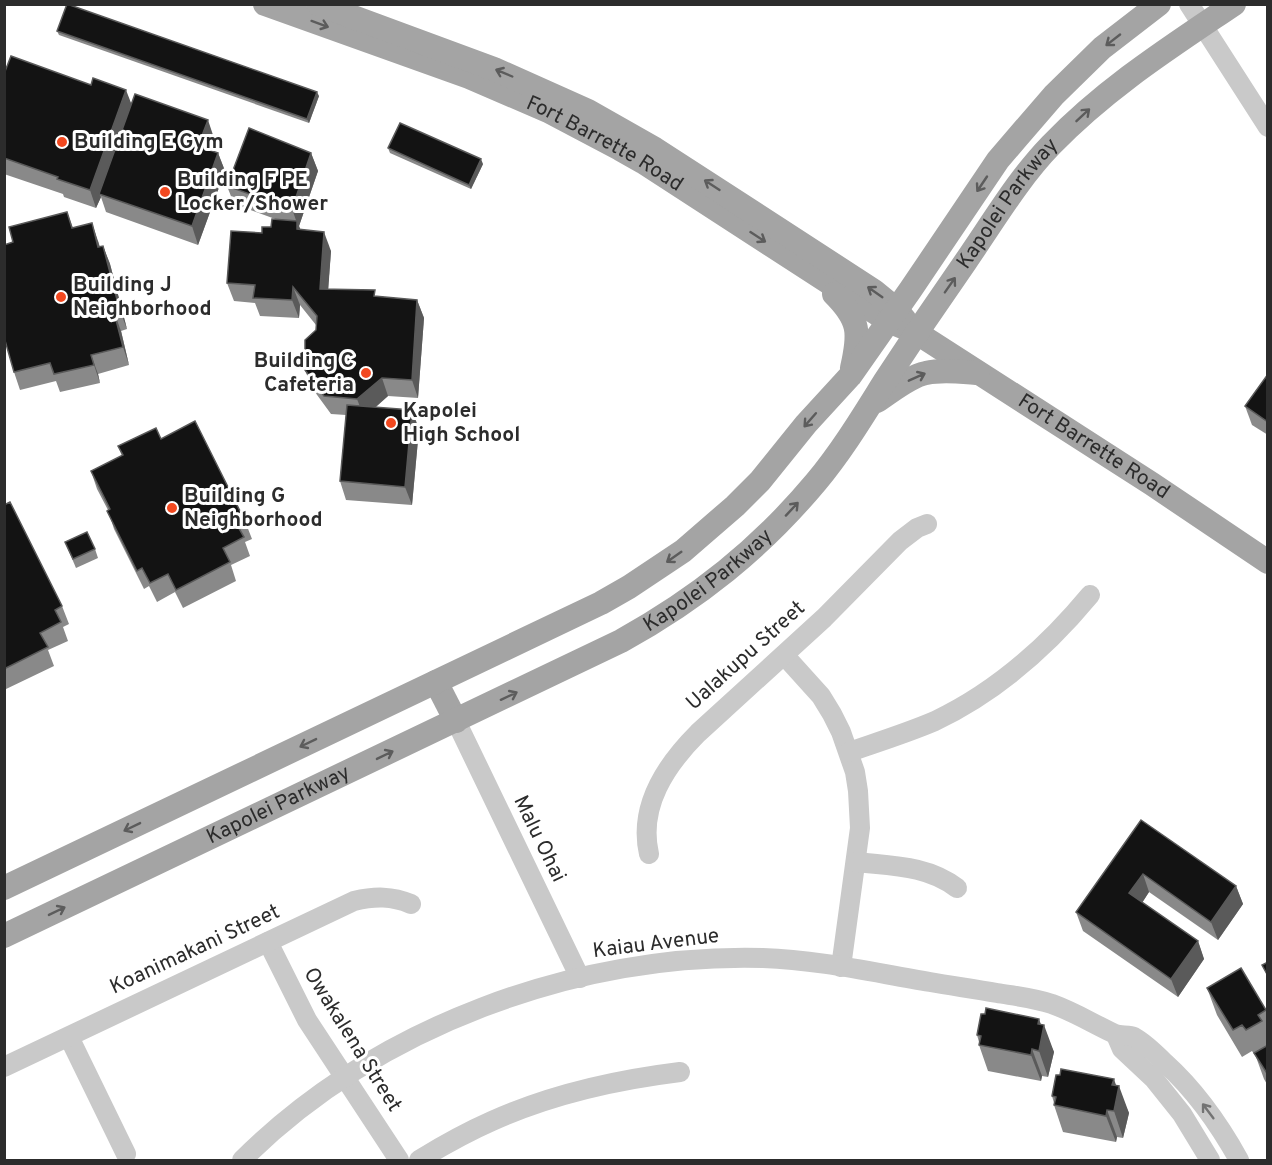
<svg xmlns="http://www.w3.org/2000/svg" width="1272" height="1165" font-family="Overpass,sans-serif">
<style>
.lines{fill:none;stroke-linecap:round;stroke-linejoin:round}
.minor{stroke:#c9c9c9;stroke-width:20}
.major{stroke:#a4a4a4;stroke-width:24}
.wall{fill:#898989}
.shaded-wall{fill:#5a5a5a}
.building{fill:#131313;stroke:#5a5a5a;stroke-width:1.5}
.oneway{stroke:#5c5c5c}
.oneway2{stroke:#737373}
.poi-dot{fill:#f2481f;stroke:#fff;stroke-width:2}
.labels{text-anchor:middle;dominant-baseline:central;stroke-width:6;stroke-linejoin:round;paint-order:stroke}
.poi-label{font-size:21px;font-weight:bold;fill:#2c2c2c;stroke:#fff;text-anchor:start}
.street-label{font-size:21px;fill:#2c2c2c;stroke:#fff}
</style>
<rect width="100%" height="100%" fill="#fff"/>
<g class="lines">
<g class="minor">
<polyline points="1189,4 1268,127"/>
<polyline points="784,655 821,696 832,714 841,732 855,772 858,791 860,828 841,967"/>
<polyline points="456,721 580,978"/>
<path d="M849 752C878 742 907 733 935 721 996 692 1047 647 1090 595"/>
<path d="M649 854C638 806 666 765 698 733L824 618 900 541 917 528 927 524"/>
<path d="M856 862C891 866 927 865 957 888"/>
<polyline points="268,942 307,1020 399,1160"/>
<polyline points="1116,1035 1122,1049 1154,1079 1182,1114 1210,1160"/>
<polyline points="69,1037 126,1154"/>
<path d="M4 1067 354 901C375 896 392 896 411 904"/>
<path d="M242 1160C376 1027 576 953 763 958 820 960 875 973 930 982 953 986 975 989 997 993 1015 996 1034 998 1052 1004 1074 1012 1092 1023 1113 1033 1120 1037 1128 1034 1134 1037 1145 1043 1156 1054 1165 1063 1196 1091 1219 1124 1239 1160"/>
<path d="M419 1160C442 1146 467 1132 492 1121 552 1094 615 1080 680 1072"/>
</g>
<g class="major">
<path id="s1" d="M265 4 469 77 548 111 620 149 643 162 876 313 888 321 917 333 1152 484 1268 562"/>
<polyline points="318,4 494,69 588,111 655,149 874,291 896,309 905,320"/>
<path d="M834 294C860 320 860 333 852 368"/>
<path d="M877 401C891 392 910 376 926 373 943 369 962 372 978 373"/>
<polyline points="436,682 456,721"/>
<polyline points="4,888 601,603 629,587 683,551 735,506 760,481 806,424 850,376 911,289 998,160 1016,139 1054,95 1102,48 1159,4"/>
<path id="s2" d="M4 936 621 641C697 599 760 549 816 482 842 451 863 416 885 381 911 341 938 301 966 261 993 222 1018 179 1051 145 1106 88 1169 48 1234 4"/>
</g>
</g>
<g class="wall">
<polygon points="57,31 319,96 309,123 59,35"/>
<polygon points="4,74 131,105 214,138 210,150 218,153 225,171 198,245 106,212 101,197 96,208 64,197 63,194 4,174"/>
<polygon points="388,148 483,164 471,189 390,153"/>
<polygon points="311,153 318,171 299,226 300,229 331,251 328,289 378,297 417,300 424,318 418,398 388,396 376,407 419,429 412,505 346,500 340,481 346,415 331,414 312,388 305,370 316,330 316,325 300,305 299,318 260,316 255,303 234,301 227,283 262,233 271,227 278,220 234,204 227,186"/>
<polygon points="67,212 73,228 98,241 100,247 103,246 110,264 127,329 121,331 129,365 98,374 100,383 60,392 56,381 20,390 14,372 13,242"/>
<polygon points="1268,374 1268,435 1252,425 1245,406"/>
<polygon points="161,439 245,521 252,539 245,542 250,556 231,565 236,581 183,608 175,592 157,602 149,586 144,589 114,529 108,510 97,489 91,471 122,456 118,446"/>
<polygon points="4,505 62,606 69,624 63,627 68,641 48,650 54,666 4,690"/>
<polygon points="65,542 95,549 98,558 76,568"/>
<polygon points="1141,820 1236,886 1243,904 1218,940 1149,892 1142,903 1198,941 1204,959 1178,997 1083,931 1076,912"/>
<polygon points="1207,988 1266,1010 1268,1013 1268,1086 1264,1079 1256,1057 1252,1051 1242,1057 1217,1015"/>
<polygon points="1041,1025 1054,1052 1048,1077 1042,1076 1041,1081 988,1071 979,1045 979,1042 977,1035"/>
<polygon points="1116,1085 1129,1113 1123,1138 1117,1137 1116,1142 1063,1132 1054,1105 1054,1103 1052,1096"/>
</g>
<g class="shaded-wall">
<polygon points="126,90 133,108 99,194 101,197 96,208 90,190"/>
<polygon points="317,92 319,96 309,123 307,119"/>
<polygon points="208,120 214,138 205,164 198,146"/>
<polygon points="218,153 225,171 198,245 192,226"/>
<polygon points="311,153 318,171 299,226 304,239 297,229 297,223 292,209"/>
<polygon points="481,159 483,164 471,189 469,185"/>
<polygon points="92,223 98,241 105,266 98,247"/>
<polygon points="324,232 331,251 327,307 320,289"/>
<polygon points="103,246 110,264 127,329 120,311"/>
<polygon points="293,287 300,305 299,318 292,300"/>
<polygon points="417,300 424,318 418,398 412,380"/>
<polygon points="114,312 121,331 129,365 123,347"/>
<polygon points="91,355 98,374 100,383 94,365"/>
<polygon points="382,378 388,396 364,417 357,399"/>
<polygon points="412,410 419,429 412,505 405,487"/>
<polygon points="1143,874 1149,892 1136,912 1129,893"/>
<polygon points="1236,886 1243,904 1218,940 1211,922"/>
<polygon points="1198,941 1204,959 1178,997 1171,979"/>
<polygon points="1039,1019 1043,1030 1044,1025 1054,1052 1048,1077 1039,1051 1038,1024"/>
<polygon points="1032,1049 1042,1076 1041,1081 1031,1055"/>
<polygon points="1114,1079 1118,1091 1119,1086 1129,1113 1123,1138 1114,1111 1112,1085"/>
<polygon points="1107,1110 1117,1137 1116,1142 1106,1116"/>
</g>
<g class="building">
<polygon points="67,4 317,92 307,119 57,31"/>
<polygon points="11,56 91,85 93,78 126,90 90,190 57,179 58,177 4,158 4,74"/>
<polygon points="135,94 208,120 198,146 218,153 192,226 99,194"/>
<polygon points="400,123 481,159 469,185 388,148"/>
<polygon points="249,128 311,153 292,209 227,186"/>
<polygon points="67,212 72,228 92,223 98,247 103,246 120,311 114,312 123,347 91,355 94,365 54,374 50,363 14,372 4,337 4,245 13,242 9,227"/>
<polygon points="272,219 297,221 297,229 324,232 320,289 375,290 374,296 417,300 412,380 382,378 357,399 324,396 305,370 305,340 316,330 317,316 293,287 292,300 253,298 255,285 227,283 231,231 262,233 262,227 271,227"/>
<polygon points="1268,374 1268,422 1245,406"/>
<polygon points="347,405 412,410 405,487 340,481"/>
<polygon points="195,421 245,521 237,525 244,537 223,548 230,562 176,590 168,574 150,583 142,568 137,571 107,511 110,509 91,471 123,455 118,446 156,428 161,439"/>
<polygon points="10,502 62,606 55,610 61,622 40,633 48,647 4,669 4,505"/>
<polygon points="87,532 95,549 73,559 65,542"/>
<polygon points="1141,820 1236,886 1211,922 1143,874 1129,893 1198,941 1171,979 1076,912"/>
<polygon points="1268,962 1268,976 1262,965"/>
<polygon points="1241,968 1266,1010 1258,1015 1262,1021 1246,1030 1242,1025 1233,1030 1207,988"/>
<polygon points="986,1008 1039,1019 1038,1024 1044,1025 1039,1051 1032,1049 1031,1055 979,1045 981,1036 977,1035 981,1014 985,1014"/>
<polygon points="1268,1045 1268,1075 1254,1053"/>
<polygon points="1061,1069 1114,1079 1112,1085 1119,1086 1114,1111 1107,1110 1106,1116 1054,1105 1056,1097 1052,1096 1056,1075 1060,1075"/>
</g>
<defs><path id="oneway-shaft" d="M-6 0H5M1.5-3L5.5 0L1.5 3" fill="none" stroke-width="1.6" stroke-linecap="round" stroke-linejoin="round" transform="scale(1.5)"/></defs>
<g class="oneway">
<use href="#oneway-shaft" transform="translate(320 24) rotate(20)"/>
<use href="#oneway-shaft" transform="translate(1113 40) rotate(142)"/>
<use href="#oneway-shaft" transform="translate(504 73) rotate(-157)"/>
<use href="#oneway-shaft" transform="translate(1083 115) rotate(-43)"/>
<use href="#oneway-shaft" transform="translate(982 184) rotate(124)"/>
<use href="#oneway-shaft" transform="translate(712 185) rotate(-147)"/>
<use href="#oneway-shaft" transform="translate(758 237) rotate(33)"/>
<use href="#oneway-shaft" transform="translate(950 285) rotate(-55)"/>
<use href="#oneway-shaft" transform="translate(875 292) rotate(-145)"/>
<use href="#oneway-shaft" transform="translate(917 377) rotate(-24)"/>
<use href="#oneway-shaft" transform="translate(810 420) rotate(131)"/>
<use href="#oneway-shaft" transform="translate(792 509) rotate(-47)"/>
<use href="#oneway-shaft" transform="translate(674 557) rotate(145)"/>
<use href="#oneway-shaft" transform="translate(509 696) rotate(-25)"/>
<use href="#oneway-shaft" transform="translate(308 743) rotate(154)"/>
<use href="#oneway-shaft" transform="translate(385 755) rotate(-26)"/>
<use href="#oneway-shaft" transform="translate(132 827) rotate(154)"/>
<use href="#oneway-shaft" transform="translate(57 911) rotate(-26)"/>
</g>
<use class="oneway2" href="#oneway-shaft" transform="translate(1208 1111) rotate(-127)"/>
<g class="poi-dot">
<circle cx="62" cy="142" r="6"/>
<circle cx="165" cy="192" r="6"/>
<circle cx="61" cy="297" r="6"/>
<circle cx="366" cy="373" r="6"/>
<circle cx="391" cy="423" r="6"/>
<circle cx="172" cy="508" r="6"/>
</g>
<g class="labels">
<g class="poi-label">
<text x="74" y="142">Building E Gym</text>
<text x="177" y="180">Building F PE<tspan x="177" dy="24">Locker/Shower</tspan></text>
<text x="73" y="285">Building J<tspan x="73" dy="24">Neighborhood</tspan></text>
<text x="354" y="361" text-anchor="end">Building C<tspan x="354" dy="24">Cafeteria</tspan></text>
<text x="403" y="411">Kapolei<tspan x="403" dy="24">High School</tspan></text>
<text x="184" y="496">Building G<tspan x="184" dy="24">Neighborhood</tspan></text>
</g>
<g class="street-label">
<text stroke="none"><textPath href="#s1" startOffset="368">Fort Barrette Road</textPath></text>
<text stroke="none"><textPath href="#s2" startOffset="1275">Kapolei Parkway</textPath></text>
<text stroke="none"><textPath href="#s1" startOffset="944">Fort Barrette Road</textPath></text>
<text stroke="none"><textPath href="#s2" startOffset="790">Kapolei Parkway</textPath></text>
<text transform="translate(746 656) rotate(-42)">Ualakupu Street</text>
<text stroke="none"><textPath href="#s2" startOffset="304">Kapolei Parkway</textPath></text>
<text transform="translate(539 839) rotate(64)">Malu Ohai</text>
<text transform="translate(656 944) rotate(-7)">Kaiau Avenue</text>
<text transform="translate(195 950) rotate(-25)">Koanimakani Street</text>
<text transform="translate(352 1040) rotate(58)">Owakalena Street</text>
</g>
</g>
<rect width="1272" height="1165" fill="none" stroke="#2c2c2c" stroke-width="12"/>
</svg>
